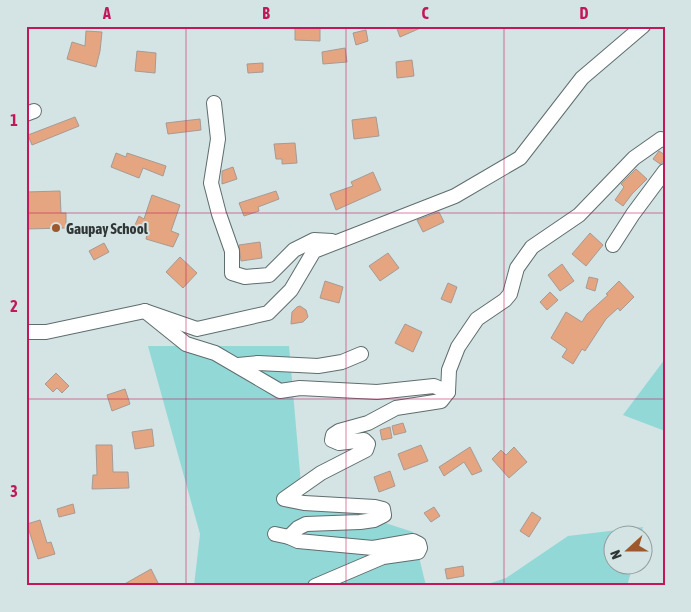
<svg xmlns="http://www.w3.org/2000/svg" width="691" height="612" font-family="'Asap Condensed',sans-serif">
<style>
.green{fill:#92d8d7}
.building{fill:#e5a581;stroke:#a69a94}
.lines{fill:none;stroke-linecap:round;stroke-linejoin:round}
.minor-casing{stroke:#5f6d6d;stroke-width:16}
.minor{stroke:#fff;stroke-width:14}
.grid{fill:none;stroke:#c2185b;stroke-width:1;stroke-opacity:0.55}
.poi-dot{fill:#9e582d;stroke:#d4e3e3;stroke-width:2}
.labels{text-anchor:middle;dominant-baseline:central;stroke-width:4;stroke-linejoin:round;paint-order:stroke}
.poi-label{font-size:15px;font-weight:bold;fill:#303636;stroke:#d4e3e3;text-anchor:start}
.neatline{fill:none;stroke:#c2185b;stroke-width:2}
.grid-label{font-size:16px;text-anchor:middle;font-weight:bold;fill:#c2185b}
</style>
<rect width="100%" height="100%" fill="#d4e3e3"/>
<g class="green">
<polygon points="148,346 289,346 302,496 413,532 426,586 194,586 200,534"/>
<polygon points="665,359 665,431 623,415"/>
<polygon points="643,527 641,534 614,534 614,564 633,565 627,586 482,586 506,578 568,536"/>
</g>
<g class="building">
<polygon points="295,26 320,26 320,41 295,40"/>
<polygon points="396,26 425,26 400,37"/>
<polygon points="366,30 368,41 356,45 353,33"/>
<polygon points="86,31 102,32 100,51 96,67 67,59 72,42 85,46"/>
<polygon points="345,48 347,62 323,64 322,52"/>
<polygon points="137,51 156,53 155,73 135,71"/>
<polygon points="412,60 414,76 397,78 396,62"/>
<polygon points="263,63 263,72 248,73 247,64"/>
<polygon points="75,117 79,126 32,145 28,135"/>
<polygon points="376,117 379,136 354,139 352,120"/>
<polygon points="200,119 201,130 168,134 166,123"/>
<polygon points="295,143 297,163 282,164 282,159 276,159 274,144"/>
<polygon points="659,151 665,155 665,160 660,164 653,159"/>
<polygon points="116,153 126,157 127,153 166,166 163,176 143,168 139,178 111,167"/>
<polygon points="233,167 237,179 222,184 222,171"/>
<polygon points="636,169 647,179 632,194 623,206 615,200 624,187 621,184"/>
<polygon points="373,172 381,190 336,210 330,194 353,186 351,182"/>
<polygon points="60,191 61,213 66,213 66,228 26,229 26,192"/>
<polygon points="276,191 279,199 258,207 259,211 244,216 239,203"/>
<polygon points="152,195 180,205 171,231 179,234 173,247 146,239 148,230 135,225 139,216 144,219"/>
<polygon points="439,212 444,222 423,232 417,220"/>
<polygon points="590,233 603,245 586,266 572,254"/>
<polygon points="260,242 262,258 241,261 239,245"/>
<polygon points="104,243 109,252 94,260 89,251"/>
<polygon points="388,253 399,268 380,281 369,266"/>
<polygon points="180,257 197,273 183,288 166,272"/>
<polygon points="562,264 574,281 560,291 548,275"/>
<polygon points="589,277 598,279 595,291 586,288"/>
<polygon points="325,281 343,287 339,303 320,298"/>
<polygon points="619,281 634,297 620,311 618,308 606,319 585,351 582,349 573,364 562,357 567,349 551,338 566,312 582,322 587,314 608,295 606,294"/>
<polygon points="448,283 457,287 451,303 441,299"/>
<polygon points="550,292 558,300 547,310 540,302"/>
<polygon points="300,306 306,310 308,317 303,322 291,324 292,312 297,307"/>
<polygon points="405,324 422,332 413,352 395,343"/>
<polygon points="56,373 69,386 62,393 57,388 53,392 45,384"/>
<polygon points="125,389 130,404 112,411 107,395"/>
<polygon points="403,423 406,432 394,435 392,426"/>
<polygon points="390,427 392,438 382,440 380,430"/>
<polygon points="152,429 154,446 135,449 132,432"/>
<polygon points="96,445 112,445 113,472 128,472 129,488 92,489 93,475 97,475"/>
<polygon points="421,445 428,461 404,470 398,454"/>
<polygon points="470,447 482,471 472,475 464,462 444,476 439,467"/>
<polygon points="514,447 527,462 509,478 492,459 501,450 506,455"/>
<polygon points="390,471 395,486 379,492 374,477"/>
<polygon points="73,504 75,513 59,517 57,509"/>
<polygon points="434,507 440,516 431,522 424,513"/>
<polygon points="532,512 541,518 529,537 520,531"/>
<polygon points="40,520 47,543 51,542 55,554 38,559 27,524"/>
<polygon points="463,566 464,576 447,579 445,569"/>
<polygon points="151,569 158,583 153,586 121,586"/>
</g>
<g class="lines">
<g class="minor-casing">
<g id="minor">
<polyline points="214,103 218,139 211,183 219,214 232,251 232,273 245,277 269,275 294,250 314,240 332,241"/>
<polyline points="26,114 34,111"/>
<polyline points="613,245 633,214 665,171"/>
<polyline points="145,311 186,344 215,353 280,391 300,388 377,392 434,386 448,392 441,401 396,408 368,423 339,431 333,435 332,440 339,443 364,440 368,444 366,450 321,473 284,499 304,503 375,507 383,509 384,515 374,520 360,522 306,524 298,528 289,537 298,541 373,548 413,541 419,544 420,548 418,552 383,557 315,586"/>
<polyline points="26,332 46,332 145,311 197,329 268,313 291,290 314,251 455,196 520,158 582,78 643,26"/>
<polyline points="238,365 258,363 318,366 342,362 361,354"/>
<polyline points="448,392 449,370 458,347 477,319 505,300 510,294 517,268 532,247 579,215 634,158 661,139 665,140"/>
<polyline points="275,534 289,537"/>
</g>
</g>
<use href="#minor" class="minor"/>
</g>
<path class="grid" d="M186 26V586M346 26V586M504 26V586M26 213H665M26 399H665"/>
<circle class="poi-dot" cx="56" cy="228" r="5"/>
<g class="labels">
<g class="poi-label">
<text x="66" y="228">Gaupay School</text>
</g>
</g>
<rect width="691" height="612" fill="none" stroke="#d4e3e3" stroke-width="55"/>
<g transform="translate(628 550) rotate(249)"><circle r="24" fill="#d4e3e3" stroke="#929e9e"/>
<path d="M0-4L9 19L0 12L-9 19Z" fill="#9e582d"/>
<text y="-8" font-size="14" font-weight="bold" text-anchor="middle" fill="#303636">N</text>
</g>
<rect x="28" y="28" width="636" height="556" class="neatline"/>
<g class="grid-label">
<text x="107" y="19">A</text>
<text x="266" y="19">B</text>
<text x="425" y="19">C</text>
<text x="584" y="19">D</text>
<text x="14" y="126">1</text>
<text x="14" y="312">2</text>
<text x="14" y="497">3</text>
</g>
</svg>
